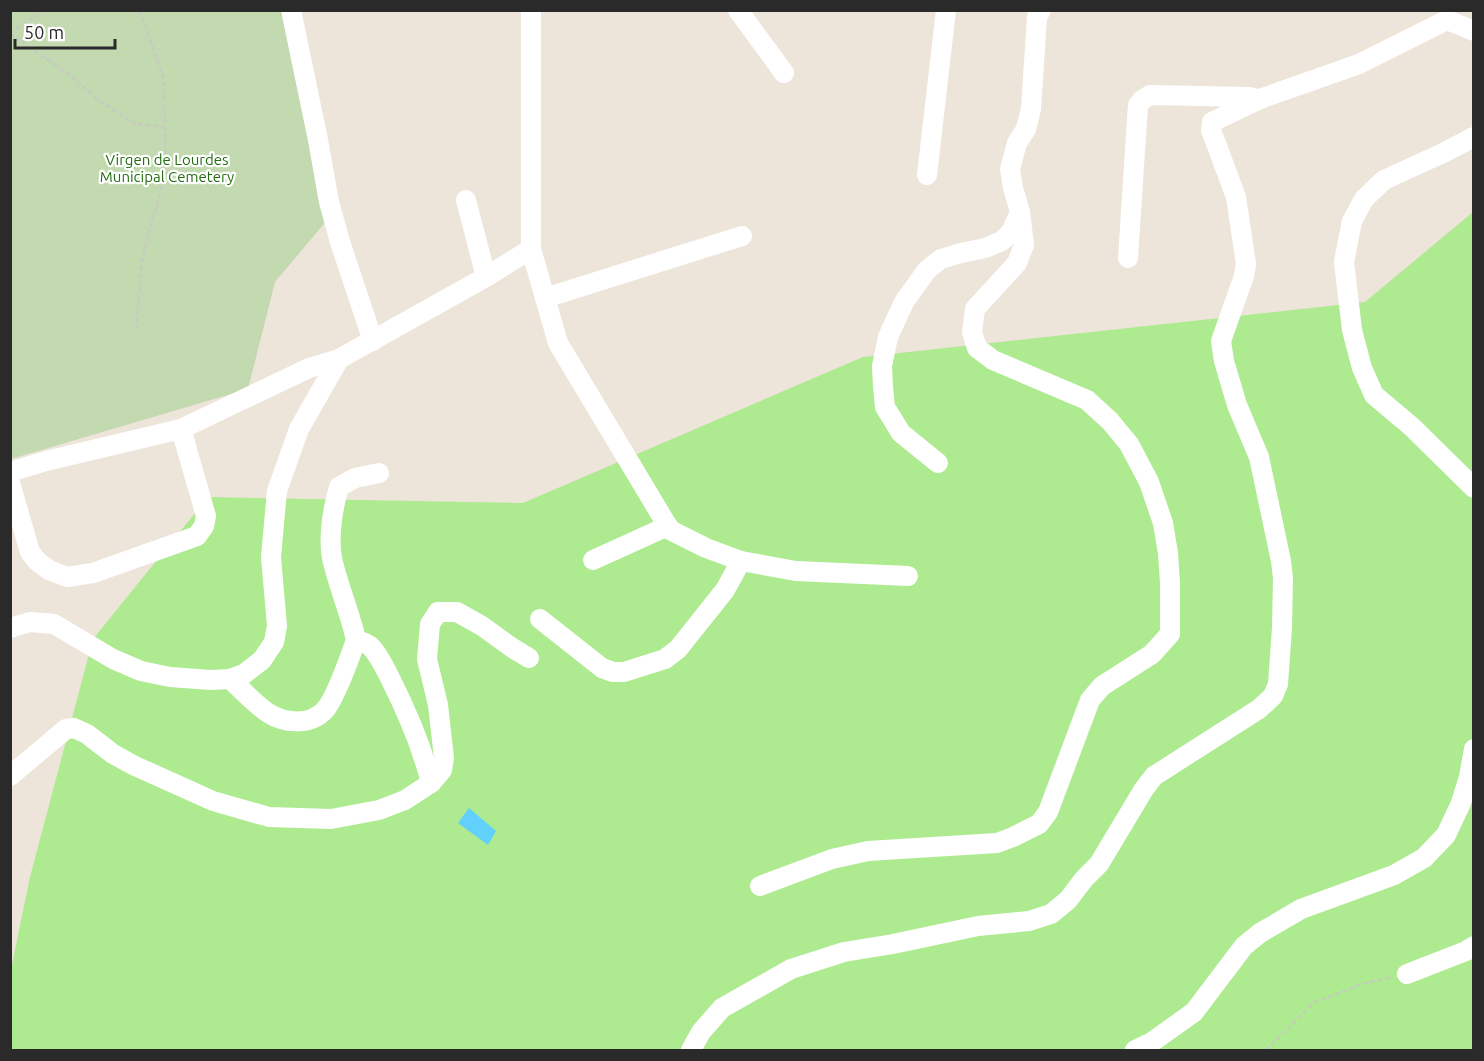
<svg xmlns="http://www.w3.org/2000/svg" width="1484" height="1061" font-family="Ubuntu,sans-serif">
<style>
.green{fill:#aeea90}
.cemetery{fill:#c3d9af}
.water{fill:#61d0fb}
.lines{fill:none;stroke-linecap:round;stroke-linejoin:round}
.path{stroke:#c8c8c8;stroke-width:2;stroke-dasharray:4.5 3;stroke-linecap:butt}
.minor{stroke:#fff;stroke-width:20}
.labels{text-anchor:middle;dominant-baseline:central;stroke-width:4.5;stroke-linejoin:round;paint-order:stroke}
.park-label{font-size:15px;fill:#246e12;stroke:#fff}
</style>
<rect width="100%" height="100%" fill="#eee5da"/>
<polygon class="green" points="1473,212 1473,1050 11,1050 11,969 30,877 93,639 208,497 523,503 863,357 1365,302"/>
<polygon class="cemetery" points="11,11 296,11 339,206 275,282 248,389 11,459"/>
<polygon class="water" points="469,808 496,831 488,845 458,823"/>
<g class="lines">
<g class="path">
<polyline points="10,33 45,10"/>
<polyline points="10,34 70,75 97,99 135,124 165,127"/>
<polyline points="136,330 142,261 153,217 166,174 164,80 140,10"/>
<polyline points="1266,1050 1313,1003 1362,984 1392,977"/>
</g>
<g class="minor">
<polyline points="291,10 318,140 329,202 340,242 373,341"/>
<polyline points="531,10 531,249 558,343 670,530 706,548 741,561 796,571 908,576"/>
<polyline points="738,10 784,73"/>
<polyline points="1447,20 1474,31"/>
<polyline points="1474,137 1443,153 1384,180 1364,199 1352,221 1344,262 1352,330 1362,368 1374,395 1412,427 1474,488"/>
<polyline points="927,175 946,10"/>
<polyline points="466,200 486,277"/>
<polyline points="1128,258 1138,105 1142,100 1150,95 1250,97 1257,99"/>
<polyline points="545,298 742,236"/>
<polyline points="938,463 901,433 885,407 883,387 882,366 888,337 904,302 927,270 941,259 961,253 985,248 1002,241 1011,232 1020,212"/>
<polyline points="10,472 46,461 181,429 309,368 339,359"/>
<polyline points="10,483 30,552 37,561 49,570 67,577 93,573 197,536 204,526 206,516 181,429"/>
<polyline points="593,560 668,526"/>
<polyline points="540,619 602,668 613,672 624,672 665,659 678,649 725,590 741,561"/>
<polyline points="10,628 30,622 54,624 113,659 141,671 170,677 211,680 230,679 244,674 262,660 274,642 277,626 271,557 277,491 299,429 339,359 486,277 531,249"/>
<path d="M356 640C350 612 338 586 332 558 328 537 333 507 339 487L355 478 379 473"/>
<path d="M10 776 66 729 74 728 87 734 113 754 135 766 213 801 269 817 331 819 379 810 405 800 431 783C422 747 408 714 391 680 386 670 380 657 372 648 368 643 363 642 356 640 350 657 335 700 324 711 309 726 284 723 268 713 256 705 241 689 230 679"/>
<polyline points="431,783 442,770 444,758 438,705 427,659 430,624 438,612 457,612 482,626 511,647 529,658"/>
<polyline points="760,886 832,859 868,851 997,843 1013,837 1039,824 1048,812 1090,700 1102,686 1152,654 1170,634 1170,583 1168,553 1163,523 1149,482 1129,444 1110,421 1087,400 993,360 977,348 972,332 975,309 1017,263 1024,245 1020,212 1013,188 1010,169 1017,143 1026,129 1031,109 1037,17 1041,10"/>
<polyline points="1407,974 1466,951 1474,946"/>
<polyline points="691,1050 701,1032 722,1008 791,969 844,952 893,944 978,926 1029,921 1051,914 1068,900 1084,879 1099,864 1144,789 1154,776 1259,709 1273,696 1278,684 1282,628 1283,578 1281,561 1259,457 1237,405 1224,361 1221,341 1244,276 1246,264 1236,197 1211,130 1212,122 1260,99 1359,64 1447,20"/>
<polyline points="1135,1050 1152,1042 1194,1012 1244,946 1260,933 1301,909 1394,875 1424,858 1446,835 1461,803 1469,777 1474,749"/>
</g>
</g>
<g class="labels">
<g class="park-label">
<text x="167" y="159">Virgen de Lourdes<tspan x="167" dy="17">Municipal Cemetery</tspan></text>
</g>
</g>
<rect width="1484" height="1061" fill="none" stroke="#2a2a2a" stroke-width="24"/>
<path d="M15 39v9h100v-9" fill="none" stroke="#2a2a2a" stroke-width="3"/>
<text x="24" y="39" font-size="18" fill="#2a2a2a" stroke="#ffffff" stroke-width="4.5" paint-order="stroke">50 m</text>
</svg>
